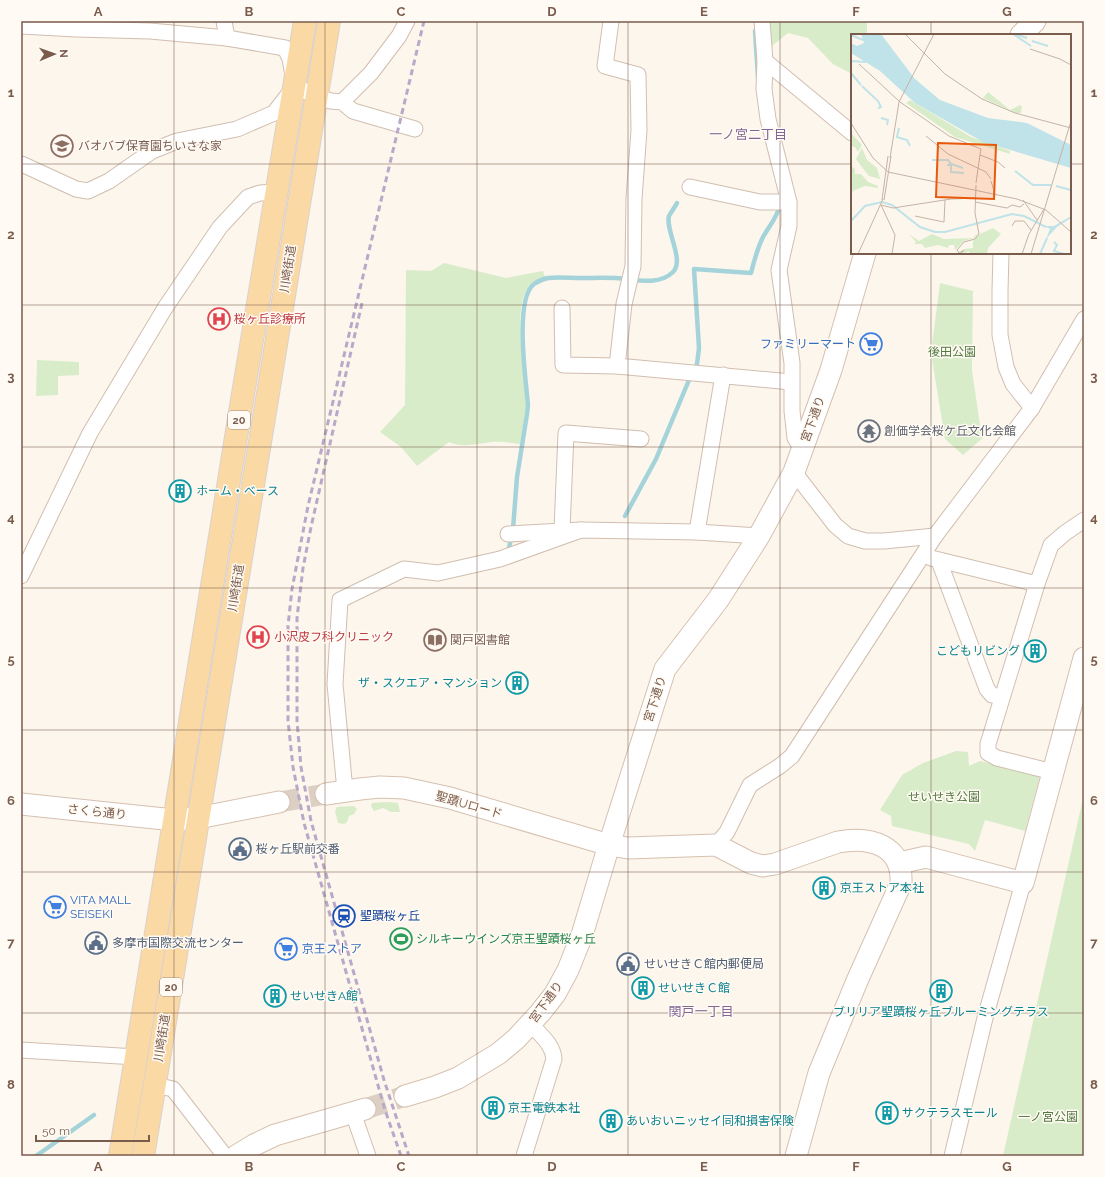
<svg xmlns="http://www.w3.org/2000/svg" width="1105" height="1177" font-family="Raleway,'Noto Sans JP',sans-serif">
<style>
.green{fill:#d8ecc9}
.lines{fill:none;stroke-linecap:round;stroke-linejoin:round}
.stream{stroke:#a5d3da;stroke-width:4.5}
.secondary-tunnel{stroke:#dcd0c4;stroke-width:21;stroke-dasharray:21 10;stroke-linecap:butt}
.street-casing{stroke:#d1beb0;stroke-width:17}
.secondary-casing{stroke:#d6c0b0;stroke-width:23}
.primary-casing{stroke:#dad1cd;stroke-width:24}
.street{stroke:#fff;stroke-width:15}
.secondary{stroke:#fff;stroke-width:21}
.primary{stroke:#fbd9a5;stroke-width:22}
.rail{stroke:#b9a8c9;stroke-width:3;stroke-dasharray:6 4;stroke-linecap:butt}
.grid{fill:none;stroke:#7a5c4d;stroke-width:1;stroke-opacity:0.55}
.labels{text-anchor:middle;dominant-baseline:central;stroke-width:3;stroke-linejoin:round;paint-order:stroke}
.shield{fill:#fffaf3;stroke:#a28b7f;stroke-width:1}
.shield-label{font-size:11px;font-weight:bold;fill:#7a5c4d}
.education-label{font-size:12px;fill:#785e54;stroke:#fffaf3;text-anchor:start}
.street-label{font-size:12px;fill:#7a5c4d;stroke:#fffaf3}
.health-label{font-size:12px;fill:#be3a42;stroke:#fffaf3;text-anchor:start}
.shop-label{font-size:12px;fill:#366cbe;stroke:#fffaf3;text-anchor:start}
.park-label{font-size:12px;fill:#537a41;stroke:#fffaf3}
.worship-label{font-size:12px;fill:#5b616d;stroke:#fffaf3;text-anchor:start}
.culture-label{font-size:12px;fill:#0d838f;stroke:#fffaf3;text-anchor:start}
.service-label{font-size:12px;fill:#4e5e75;stroke:#fffaf3;text-anchor:start}
.transit-label{font-size:12px;fill:#164399;stroke:#fffaf3;text-anchor:start}
.leisure-label{font-size:12px;fill:#27864d;stroke:#fffaf3;text-anchor:start}
.neighbourhood-label{font-size:13px;fill:#846695;stroke:#fffaf3}
.inset-river{fill:none;stroke:#bfe3e8;stroke-width:2}
.inset-road{fill:none;stroke:#c5b3a7;stroke-width:1}
.view{fill:#e8590c;fill-opacity:0.15;stroke:#e8590c;stroke-width:2}
.inset-edge{fill:none;stroke:#7a5c4d;stroke-width:2}
.neatline{fill:none;stroke:#7a5c4d;stroke-width:1.5}
.grid-label{font-size:13px;text-anchor:middle;font-weight:bold;fill:#7a5c4d}
</style>
<rect width="100%" height="100%" fill="#fdf6ec"/>
<g class="green">
<polygon points="768,21 867,21 867,35 852,35 852,74 833,64 808,38 788,33 768,49"/>
<path d="M444 263 506 278 543 271 545 277C539 279 534 281 529 286 511 308 526 376 526 404 525 417 522 431 520 444 510 443 500 441 491 442 477 444 463 448 449 442L417 466 401 447 380 432 405 405 406 270 431 271Z"/>
<polygon points="940,283 973,291 972,370 980,425 985,436 963,455 945,439 931,353"/>
<polygon points="37,360 79,362 79,375 58,376 58,395 36,396"/>
<polygon points="956,751 968,752 969,766 980,761 1040,776 1025,831 985,820 975,851 969,844 892,826 891,816 880,810 902,775 923,763"/>
<polygon points="1084,795 1084,1156 1003,1156 1080,812"/>
<polygon points="387,802 398,803 400,812 391,812 383,808 374,811 371,806 372,803"/>
<polygon points="354,806 357,809 354,814 349,816 347,822 344,824 338,823 335,811 337,807"/>
</g>
<g class="lines">
<g class="stream">
<polyline points="755,31 758,77"/>
<path d="M625 516 656 459 689 380 697 364 699 348 694 269 751 273C754 261 757 249 763 237 769 226 778 217 780 204"/>
<path d="M509 548 513 529 517 477 527 414 528 405C526 381 514 299 534 284 538 281 543 279 548 278 559 277 570 278 581 278 596 278 612 277 627 279 642 281 661 284 673 272 685 260 665 230 669 216 671 212 675 207 677 203"/>
<polyline points="36,1156 94,1115"/>
</g>
<g class="secondary-tunnel">
<polyline points="279,802 326,794"/>
<polyline points="365,1109 405,1096"/>
</g>
<g class="street-casing">
<g id="street">
<polyline points="224,21 227,38"/>
<polyline points="611,21 605,66 638,75 639,130 634,199 633,266 624,304 617,366 791,382"/>
<polyline points="762,21 765,61 764,89 768,119 789,202 789,226 779,270 792,363 792,411 795,438 802,449"/>
<polyline points="21,26 76,29 150,31 227,38 285,48 290,59 295,86 274,113 237,129 177,141 152,151 109,181 88,191 76,189 26,166 21,164"/>
<polyline points="765,61 852,133"/>
<polyline points="295,86 317,97 331,101 342,102 353,111 415,129"/>
<polyline points="342,102 371,73 399,36 407,21"/>
<polyline points="690,187 760,202 789,202"/>
<polyline points="1001,253 1000,291 1000,335 1006,367 1013,384 1032,408"/>
<polyline points="562,308 563,365 617,366"/>
<polyline points="794,472 835,525 848,536 865,541 884,541 935,536"/>
<polyline points="562,530 566,433 641,439"/>
<polyline points="697,532 723,375"/>
<polyline points="508,534 581,530 697,532 759,536"/>
<polyline points="931,558 1037,584"/>
<polyline points="939,561 987,689 992,695 1002,697"/>
<polyline points="21,576 90,433 165,308 220,227 248,197 260,193 277,192"/>
<polyline points="1053,772 997,758 988,753 988,744 1037,584 1051,545 1065,533 1084,520"/>
<polyline points="345,791 335,684 340,600 404,569 438,573 500,559 581,530"/>
<polyline points="716,845 727,832 750,785 780,766 792,756 935,536 1032,408 1084,319"/>
<polyline points="21,1050 136,1057"/>
<polyline points="155,1085 173,1089 225,1156"/>
<polyline points="353,1113 368,1156"/>
<path d="M524 1156 554 1059C553 1044 540 1035 531 1024"/>
<polyline points="952,1156 985,1018 1023,883"/>
</g>
</g>
<g class="secondary-casing">
<g id="secondary">
<polyline points="1021,35 1035,21"/>
<path d="M326 794 360 789 380 787 404 788 450 798 609 845 628 848 716 845 751 863 763 866 775 864 838 842C870 836 903 845 901 883L857 981 819 1073 796 1156"/>
<polyline points="21,804 174,820 198,818 279,802"/>
<polyline points="899,863 926,857 1023,883 1084,658"/>
<polyline points="405,1096 435,1087 458,1078 498,1054 516,1039 540,1013 555,994 568,970 582,935 609,845 665,669 718,600 759,536 794,472 831,370 865,253"/>
<polyline points="236,1156 254,1145 275,1135 365,1109"/>
</g>
</g>
<g class="primary-casing">
<g id="primary">
<polyline points="120,1156 243,394 305,21"/>
<polyline points="143,1156 329,21"/>
</g>
</g>
<use href="#street" class="street"/>
<use href="#secondary" class="secondary"/>
<use href="#primary" class="primary"/>
<g class="rail">
<polyline points="362,303 311,527 303,568 297,618 297,721 301,767 311,821 384,1080 409,1156"/>
<polyline points="401,1156 385,1110 304,823 293,767 288,721 288,626 292,589 308,506 424,21"/>
</g>
</g>
<path class="grid" d="M174 21V1156M325 21V1156M477 21V1156M628 21V1156M780 21V1156M931 21V35M21 164H852M1070 164H1084M931 253V1156M21 305H1084M21 447H1084M21 588H1084M21 730H1084M21 872H1084M21 1013H1084"/>
<defs>
<g id="school-ring" transform="scale(1.15)"><circle r="9.5" fill="#fffaf3" stroke="#8d6e63" stroke-width="1.5"/><path d="M0-5L7-2L0 1L-7-2ZM-4 1L0 2.5L4 1V4Q0 6-4 4Z" fill="#8d6e63"/></g>
<g id="hospital-ring" transform="scale(1.15)"><circle r="9.5" fill="#fffaf3" stroke="#e0444e" stroke-width="1.5"/><path d="M-5-5h3v3.5h4V-5h3V5h-3V1.5h-4V5h-3Z" fill="#e0444e"/></g>
<g id="supermarket-ring" transform="scale(1.15)"><circle r="9.5" fill="#fffaf3" stroke="#3f7fe0" stroke-width="1.5"/><path d="M-6-5.5h2.5l.6 2H6L4.5 2H-2.5L-4.4-4H-6ZM-1.5 3.2a1.3 1.3 0 1 0 .1 0ZM3 3.2a1.3 1.3 0 1 0 .1 0Z" fill="#3f7fe0"/></g>
<g id="temple-ring" transform="scale(1.15)"><circle r="9.5" fill="#fffaf3" stroke="#6b7280" stroke-width="1.5"/><path d="M0-6L5-2H3V0L6.5 2.5H4V6H1.5V3h-3V6H-4V2.5H-6.5L-3 0V-2H-5Z" fill="#6b7280"/></g>
<g id="building-ring" transform="scale(1.15)"><circle r="9.5" fill="#fffaf3" stroke="#0f9aa8" stroke-width="1.5"/><path d="M-4-6H4V6H1V3H-1V6H-4ZM-2.5-4.3h1.7v1.8h-1.7ZM.8-4.3h1.7v1.8H.8ZM-2.5-1h1.7V.8h-1.7ZM.8-1h1.7V.8H.8Z" fill="#0f9aa8"/></g>
<g id="library-ring" transform="scale(1.15)"><circle r="9.5" fill="#fffaf3" stroke="#8d6e63" stroke-width="1.5"/><path d="M-6-4Q-3-5.5-.7-3.5V5Q-3 3-6 4ZM6-4Q3-5.5 .7-3.5V5Q3 3 6 4Z" fill="#8d6e63"/></g>
<g id="civic-ring" transform="scale(1.15)"><circle r="9.5" fill="#fffaf3" stroke="#5c6f8a" stroke-width="1.5"/><path d="M-.6-6.5H3V-4.5H.6V-3L4-1V1h2V6H-6V1h2V-1L-.6-3ZM-1.2 2.5V6h2.4V2.5Z" fill="#5c6f8a"/></g>
<g id="station-ring" transform="scale(1.15)"><circle r="9.5" fill="#fffaf3" stroke="#1a4fb4" stroke-width="1.5"/><path d="M-3-6H3Q5-6 5-4V2Q5 4 3 4L4.5 6H3L1.5 4h-3L-3 6H-4.5L-3 4Q-5 4-5 2V-4Q-5-6-3-6ZM-3.5-4v3h7v-3ZM-3.5 1v1.5H-2V1ZM2 1v1.5H3.5V1Z" fill="#1a4fb4"/></g>
<g id="stadium-ring" transform="scale(1.15)"><circle r="9.5" fill="#fffaf3" stroke="#2e9e5b" stroke-width="1.5"/><path d="M0-5a6.5 5 0 1 0 0 10a6.5 5 0 1 0 0-10ZM-3.5-1.8h7v3.6h-7Z" fill="#2e9e5b"/></g>
</defs>
<g fill-rule="evenodd">
<use href="#school-ring" x="62" y="146"/>
<use href="#hospital-ring" x="219" y="319"/>
<use href="#supermarket-ring" x="871" y="344"/>
<use href="#temple-ring" x="869" y="431"/>
<use href="#building-ring" x="180" y="491"/>
<use href="#hospital-ring" x="258" y="637"/>
<use href="#library-ring" x="435" y="640"/>
<use href="#building-ring" x="1035" y="651"/>
<use href="#building-ring" x="517" y="683"/>
<use href="#civic-ring" x="240" y="849"/>
<use href="#building-ring" x="824" y="888"/>
<use href="#supermarket-ring" x="55" y="907"/>
<use href="#station-ring" x="344" y="916"/>
<use href="#stadium-ring" x="401" y="939"/>
<use href="#civic-ring" x="96" y="943"/>
<use href="#supermarket-ring" x="286" y="949"/>
<use href="#civic-ring" x="628" y="964"/>
<use href="#building-ring" x="643" y="988"/>
<use href="#building-ring" x="941" y="991"/>
<use href="#building-ring" x="275" y="996"/>
<use href="#building-ring" x="493" y="1108"/>
<use href="#building-ring" x="887" y="1113"/>
<use href="#building-ring" x="611" y="1121"/>
</g>
<g class="labels">
<g class="shield">
<rect x="228" y="411" width="22" height="18" rx="3"/>
<rect x="160" y="978" width="22" height="18" rx="3"/>
</g>
<g class="shield-label">
<text x="239" y="420">20</text>
<text x="171" y="987">20</text>
</g>
<g class="education-label">
<text x="78" y="146">バオバブ保育園ちいさな家</text>
<text x="450" y="640">関戸図書館</text>
</g>
<g class="street-label">
<text transform="translate(288 269) rotate(-81)">川崎街道</text>
<text transform="translate(813 419) rotate(-70)">宮下通り</text>
<text transform="translate(236 588) rotate(-81)">川崎街道</text>
<text transform="translate(655 699) rotate(-72)">宮下通り</text>
<text transform="translate(469 805) rotate(16)">聖蹟Uロード</text>
<text transform="translate(97 812) rotate(6)">さくら通り</text>
<text transform="translate(546 1002) rotate(-54)">宮下通り</text>
<text transform="translate(162 1038) rotate(-81)">川崎街道</text>
</g>
<g class="health-label">
<text x="234" y="319">桜ヶ丘診療所</text>
<text x="274" y="637">小沢皮フ科クリニック</text>
</g>
<g class="shop-label">
<text x="856" y="344" text-anchor="end">ファミリーマート</text>
<text x="70" y="900">VITA MALL<tspan x="70" dy="14">SEISEKI</tspan></text>
<text x="302" y="949">京王ストア</text>
</g>
<g class="park-label">
<text x="952" y="352">後田公園</text>
<text x="944" y="797">せいせき公園</text>
<text x="1048" y="1117">一ノ宮公園</text>
</g>
<g class="worship-label">
<text x="884" y="431">創価学会桜ケ丘文化会館</text>
</g>
<g class="culture-label">
<text x="196" y="491">ホーム・ベース</text>
<text x="1020" y="651" text-anchor="end">こどもリビング</text>
<text x="502" y="683" text-anchor="end">ザ・スクエア・マンション</text>
<text x="840" y="888">京王ストア本社</text>
<text x="658" y="988">せいせきＣ館</text>
<text x="290" y="996">せいせきA館</text>
<text x="941" y="1012" text-anchor="middle">ブリリア聖蹟桜ヶ丘ブルーミングテラス</text>
<text x="508" y="1108">京王電鉄本社</text>
<text x="902" y="1113">サクテラスモール</text>
<text x="626" y="1121">あいおいニッセイ同和損害保険</text>
</g>
<g class="service-label">
<text x="256" y="849">桜ヶ丘駅前交番</text>
<text x="112" y="943">多摩市国際交流センター</text>
<text x="644" y="964">せいせきＣ館内郵便局</text>
</g>
<g class="transit-label">
<text x="360" y="916">聖蹟桜ヶ丘</text>
</g>
<g class="leisure-label">
<text x="416" y="939">シルキーウインズ京王聖蹟桜ヶ丘</text>
</g>
<g class="neighbourhood-label">
<text x="748" y="134">一ノ宮二丁目</text>
<text x="701" y="1011">関戸一丁目</text>
</g>
</g>
<g transform="translate(851 34)">
<rect width="220" height="220" fill="#fdf6ec"/>
<path d="M137 58 159 76 169 71 171 73 170 79H165L132 64ZM59 66 120 103 159 117V120L104 103 55 69ZM0 99 11 111 7 118 4 113 0 112ZM11 114 16 126 26 134 29 145 18 142 7 128 5 125ZM0 132 4 135V140H10L17 148 27 152V154L14 152 2 157 0 161ZM142 194 150 200 137 214 136 219 119 220 118 217 111 220 113 215 122 214V207L129 200ZM127 199 126 203 113 207 104 216 103 211H98L97 214 87 211 74 214 71 210H63L65 208 58 200 68 207 81 200 93 205 122 204Z" fill="#d8ecc9"/>
<path d="M10 0H30L64 45 89 66 137 84 176 89 220 111V134L132 108 64 69 29 37 0 19V9L6 12 13 9ZM220 182V184L206 193 195 205 199 195 193 192H203Z" fill="#bfe3e8"/>
<path class="inset-river" d="M162 0 180 12M164 0 176 4M0 1 12 6M181 7 197 12M0 27 15 28M0 39 10 51M63 46 79 60M11 52 27 67 30 73 27 74M30 84 37 86 36 91M48 94 46 103 56 106 59 112M81 126H97L100 130 112 134M96 131H100V138L113 139M164 137 182 151H200M205 152 220 156M0 187 14 172 31 168 41 171 69 193 84 198H94L161 180 173 182 195 193M203 208 206 211 203 217 213 220M189 220 196 204"/>
<path class="inset-road" d="M54 0 94 40 131 65 164 79 220 94M179 15 209 25 220 31M8 30 49 68 98 102 130 115 129 121M0 89 22 124 37 138 166 165 195 176 220 198M75 102 97 120 135 138 140 145M39 124 48 68 83 0M140 147 144 160M125 149 129 121 147 128 154 134M31 166 37 122M33 166 40 122M172 166 186 186M124 168 156 174 161 171 169 173 173 170M30 171 42 174 100 165 125 164M30 171 44 201 41 220M64 182 93 188 94 166M161 192 164 187H173L180 196M7 220 32 165M109 220 113 216 108 219 106 216 113 208 124 205 128 200 124 179 125 151M171 220 178 200 193 175M180 220 220 87"/>
<path class="view" d="M87 109 145 111 143 165 85 163Z"/>
<rect width="220" height="220" class="inset-edge"/>
</g>
<rect width="1105" height="1177" fill="none" stroke="#fffaf3" stroke-width="44"/>
<g transform="translate(54 54) rotate(88)" stroke="#fffaf3" stroke-width="3" paint-order="stroke">
<path d="M0-3L7 15L0 10L-7 15Z" fill="#7a5c4d"/>
<text y="-6" font-size="11" font-weight="bold" text-anchor="middle" fill="#7a5c4d">N</text>
</g>
<path d="M36 1135v6h113v-6" fill="none" stroke="#7a5c4d" stroke-width="2"/>
<text x="42" y="1135" font-size="12" fill="#7a5c4d" stroke="#fffaf3" stroke-width="3" paint-order="stroke">50 m</text>
<rect x="22" y="22" width="1061" height="1133" class="neatline"/>
<g class="grid-label">
<text x="98" y="16">A</text>
<text x="249" y="16">B</text>
<text x="401" y="16">C</text>
<text x="552" y="16">D</text>
<text x="704" y="16">E</text>
<text x="856" y="16">F</text>
<text x="1007" y="16">G</text>
<text x="11" y="97">1</text>
<text x="1094" y="97">1</text>
<text x="11" y="239">2</text>
<text x="1094" y="239">2</text>
<text x="11" y="381">3</text>
<text x="1094" y="381">3</text>
<text x="11" y="522">4</text>
<text x="1094" y="522">4</text>
<text x="11" y="664">5</text>
<text x="1094" y="664">5</text>
<text x="11" y="805">6</text>
<text x="1094" y="805">6</text>
<text x="11" y="947">7</text>
<text x="1094" y="947">7</text>
<text x="11" y="1089">8</text>
<text x="1094" y="1089">8</text>
<text x="98" y="1171">A</text>
<text x="249" y="1171">B</text>
<text x="401" y="1171">C</text>
<text x="552" y="1171">D</text>
<text x="704" y="1171">E</text>
<text x="856" y="1171">F</text>
<text x="1007" y="1171">G</text>
</g>
</svg>
